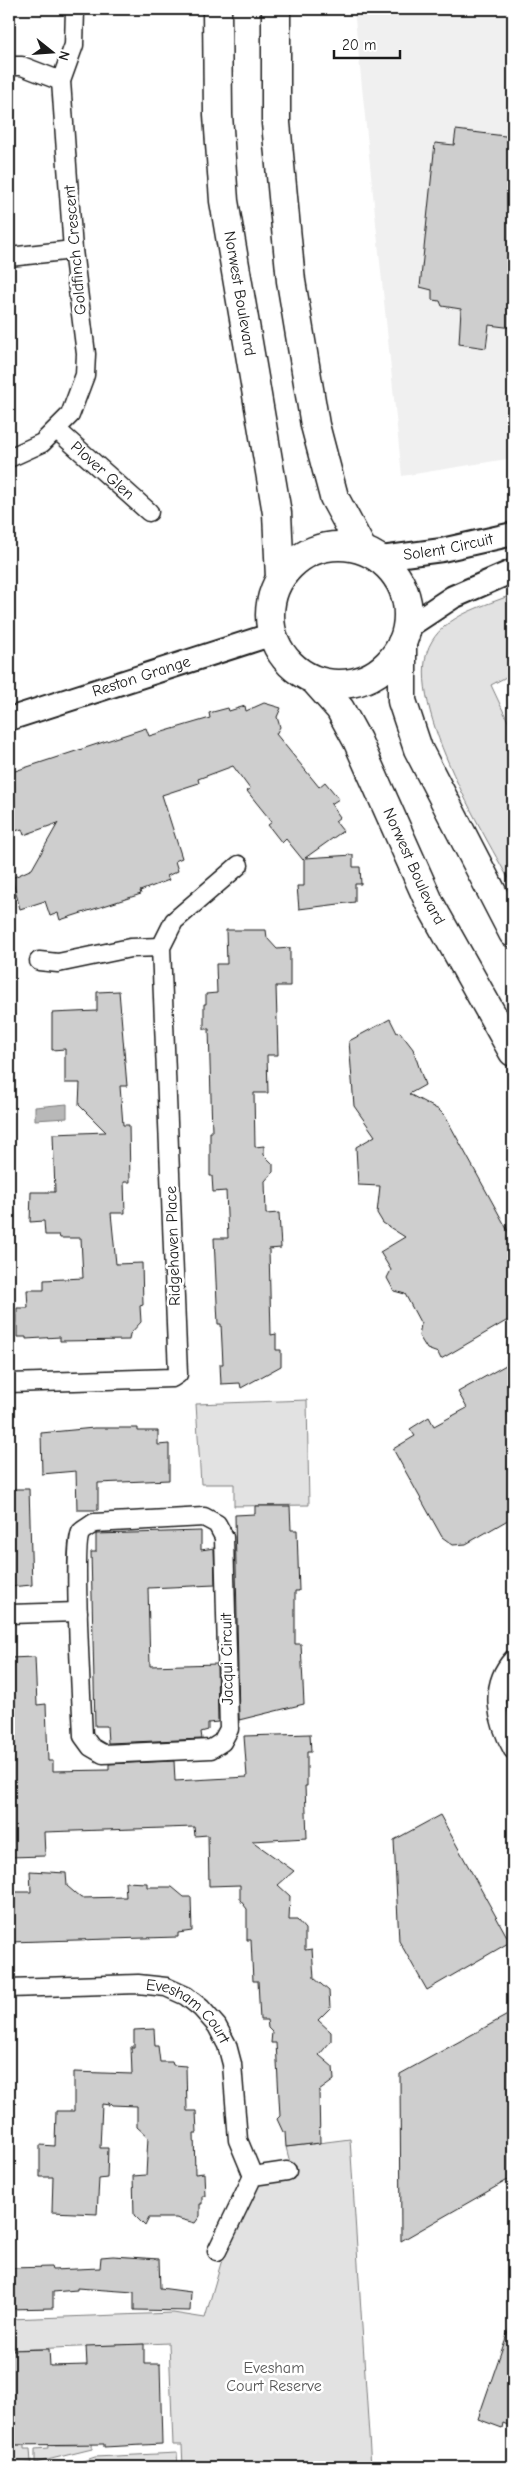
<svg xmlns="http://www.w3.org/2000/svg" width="522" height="2476" font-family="'Comic Neue',sans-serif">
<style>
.built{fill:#f0f0f0}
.green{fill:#e2e2e2;stroke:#7f7f7f}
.water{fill:#b8b8b8;stroke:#7a7a7a}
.building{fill:#cecece;stroke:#1c1c1c}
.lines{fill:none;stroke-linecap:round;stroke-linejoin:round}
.minor-casing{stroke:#1c1c1c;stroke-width:21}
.tertiary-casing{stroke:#1c1c1c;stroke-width:26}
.primary-casing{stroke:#1c1c1c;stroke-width:31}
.minor{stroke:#fff;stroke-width:18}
.tertiary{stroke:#fff;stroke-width:22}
.primary{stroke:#fff;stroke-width:28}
.labels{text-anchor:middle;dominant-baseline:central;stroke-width:5;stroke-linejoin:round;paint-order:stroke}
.street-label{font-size:16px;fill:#1c1c1c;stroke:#fff}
.park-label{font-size:16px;fill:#575757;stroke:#fff}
</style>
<rect width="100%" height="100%" fill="#fff"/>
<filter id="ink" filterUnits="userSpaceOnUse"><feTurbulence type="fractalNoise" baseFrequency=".02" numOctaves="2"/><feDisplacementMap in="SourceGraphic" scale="10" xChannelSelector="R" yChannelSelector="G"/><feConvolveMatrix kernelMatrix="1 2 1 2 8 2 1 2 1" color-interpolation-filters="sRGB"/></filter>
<g filter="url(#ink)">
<polygon class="built" points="354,9 513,9 513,458 402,476"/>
<g class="green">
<path d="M506 597C514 612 517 635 513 653 511 662 507 666 508 676L491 685 513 732V887C486 837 398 695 432 641 447 616 480 607 506 597Z"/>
<polygon points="307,1400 309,1505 234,1506 234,1484 201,1484 196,1404"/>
<polygon points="350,2139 371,2467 183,2467 182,2445 173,2445 169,2343 9,2350 9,2319 173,2313 205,2318 223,2256 246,2207 260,2184 294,2179 286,2147"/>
<polygon points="77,2428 93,2428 92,2449 35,2463 35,2449 48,2448 47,2441 54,2441 55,2445 78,2445"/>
<polygon points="9,2445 24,2445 24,2449 30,2449 31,2463 9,2467"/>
<polygon points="177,2453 178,2467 81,2467 80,2462 95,2457"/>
</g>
<polygon class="water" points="67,1104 67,1118 35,1120 35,1107"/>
<g class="building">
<polygon points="456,130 513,137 513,328 489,325 486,348 459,344 461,309 442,306 440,301 432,300 432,290 420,287 435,143 454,145"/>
<polygon points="264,703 281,708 277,717 280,727 276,734 319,787 325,782 339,799 331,804 340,817 335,821 343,831 305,858 353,855 353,867 360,867 361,884 355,884 355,902 299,909 297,886 304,886 304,859 303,860 286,839 282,843 268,825 272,822 247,791 250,789 233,766 198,779 199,783 162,795 182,858 175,861 178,871 167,876 169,880 140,891 141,894 60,920 58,913 50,916 45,901 20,909 12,878 32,869 58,823 24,835 22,829 9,833 9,773 146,728 149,736 210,718 209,713 228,708 229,711 245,706 246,711"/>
<polygon points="226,930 266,930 267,938 277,949 290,948 290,986 276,986 278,1055 267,1055 268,1093 254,1093 255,1147 264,1146 264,1155 273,1164 273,1172 265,1181 266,1214 279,1213 281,1248 269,1249 271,1335 276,1334 276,1350 281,1350 281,1366 241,1388 240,1383 221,1384 220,1364 223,1364 221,1324 218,1324 214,1238 228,1238 226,1191 213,1192 212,1176 210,1176 210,1132 212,1132 209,1029 204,1029 204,1004 206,1004 206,994 217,993 216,964 227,964"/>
<polygon points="119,991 127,1086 120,1086 123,1125 129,1125 130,1182 124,1182 125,1213 111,1213 116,1264 142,1263 143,1305 140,1306 141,1322 130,1334 129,1340 60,1341 60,1337 26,1339 26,1337 17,1337 17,1308 28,1308 27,1290 44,1290 44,1280 83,1278 81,1238 60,1238 59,1235 45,1235 44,1221 30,1222 31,1192 55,1192 53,1134 106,1132 79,1105 80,1083 65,1083 65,1049 52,1050 52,1013 97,1011 97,992"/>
<polygon points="390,1019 397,1033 400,1032 413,1049 425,1085 409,1094 439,1110 445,1116 513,1240 513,1317 441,1359 438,1353 427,1349 419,1336 421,1324 405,1294 394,1291 387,1278 391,1270 380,1252 405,1237 383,1223 377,1213 380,1186 358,1185 356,1147 375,1136 354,1106 349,1041"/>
<polygon points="513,1361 513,1517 466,1544 453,1545 442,1537 393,1449 415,1436 410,1429 429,1417 434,1426 467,1408 458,1392"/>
<polygon points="94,1428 138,1428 138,1431 158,1431 158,1445 169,1444 169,1480 98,1483 98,1510 77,1510 76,1471 42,1474 41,1433"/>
<polygon points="9,1489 29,1489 32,1585 9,1587"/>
<polygon points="255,1506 290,1506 291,1530 297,1530 299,1591 295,1591 295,1644 301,1644 304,1704 239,1720 235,1515 255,1514"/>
<polygon points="201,1531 201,1550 214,1548 215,1585 148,1588 150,1666 217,1664 218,1722 208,1723 208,1730 201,1732 202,1739 108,1743 107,1726 95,1726 91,1552 96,1552 96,1534"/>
<polygon points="35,1657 37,1705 46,1704 48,1761 53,1761 53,1771 109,1770 109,1764 174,1761 175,1781 247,1777 244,1736 310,1734 311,1752 307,1752 307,1786 305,1786 307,1838 252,1841 294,1871 278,1885 290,1896 289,1920 297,1920 305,1929 305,1950 312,1949 314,1978 329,1991 330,2008 318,2020 331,2032 331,2041 319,2055 333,2067 334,2080 319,2091 320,2143 286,2147 285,2132 283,2132 277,2119 280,2116 276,2043 271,2043 272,2032 268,2028 267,2020 260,2020 258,1981 253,1981 251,1940 247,1940 247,1909 240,1900 240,1885 209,1886 208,1835 195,1836 194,1827 44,1832 45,1856 9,1857 9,1658"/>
<polygon points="440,1815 510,1942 427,1990 399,1941 394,1840"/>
<polygon points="30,1871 66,1873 67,1886 81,1898 126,1897 125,1882 147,1883 147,1887 172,1887 184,1897 191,1897 192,1931 178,1933 178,1937 9,1942 9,1892 31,1892"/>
<polygon points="513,2012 513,2177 401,2241 400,2074"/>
<polygon points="154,2029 155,2046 158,2046 160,2062 172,2062 173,2065 186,2066 187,2111 196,2111 197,2133 194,2133 195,2174 204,2173 205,2196 202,2196 202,2204 200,2204 200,2216 195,2223 176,2218 149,2218 145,2226 134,2215 133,2176 146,2175 148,2137 137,2127 137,2106 112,2105 109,2102 109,2105 102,2104 100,2148 108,2148 107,2178 99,2179 97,2214 52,2212 53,2177 40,2177 40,2145 55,2146 56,2111 74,2111 74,2072 132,2074 131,2047 134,2047 134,2030"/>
<polygon points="113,2256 159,2259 160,2288 191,2292 190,2311 134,2310 134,2292 77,2288 77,2290 53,2292 53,2308 9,2309 9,2268 51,2267 52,2270 100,2268 101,2257"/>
<polygon points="510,2326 513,2327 513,2427 503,2423 502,2428 478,2419"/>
<polygon points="144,2344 144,2364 160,2364 162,2444 104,2447 104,2444 9,2445 9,2350 49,2349 50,2366 87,2365 86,2346"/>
</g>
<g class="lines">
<g class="minor-casing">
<g id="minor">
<polyline points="9,66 22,66 61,81"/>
<polyline points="9,257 73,250"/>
<path id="s1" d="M57 430 149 512"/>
<polyline points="9,458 42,443 70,415 85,375 86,354 73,250 61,81 74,45 75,9"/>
<polyline points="39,961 58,963 130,948 161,947"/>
<polyline points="9,1383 172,1378 178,1374 161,947 174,921 239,865"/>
<path d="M204 1517 217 1524 224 1537 229 1729 222 1742 211 1749 103 1754 91 1747 83 1736C82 1709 72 1545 81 1532 84 1529 90 1526 94 1523Z"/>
<polyline points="9,1614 78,1612"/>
<path d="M513 1659C488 1686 497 1722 513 1750"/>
<path id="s2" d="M9 1988 138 1984 166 1987 186 1996 201 2008 217 2026 227 2045 232 2064 238 2140 253 2176"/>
<polyline points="217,2251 253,2176 287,2171"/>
</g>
</g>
<g class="tertiary-casing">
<g id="tertiary">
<path id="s3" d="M381 558 442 550 513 534"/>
<polyline points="406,628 453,597 513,571"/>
<path id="s4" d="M9 719 273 634"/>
</g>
</g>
<g class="primary-casing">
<g id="primary">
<path id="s5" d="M217 9 218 115 224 201 277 513 280 578"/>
<polyline points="276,9 276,123 291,281 315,425 334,497 362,549"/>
<circle cx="339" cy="615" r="69"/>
<polyline points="402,643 402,701 418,749 513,933"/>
<path id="s6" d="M316 682 340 709 357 740 430 904 513 1052"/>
</g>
</g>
<use href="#minor" class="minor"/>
<use href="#tertiary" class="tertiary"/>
<use href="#primary" class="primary"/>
</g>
</g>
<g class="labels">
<g class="street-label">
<text transform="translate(75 250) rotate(-95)">Goldfinch Crescent</text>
<text stroke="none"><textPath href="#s5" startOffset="286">Norwest Boulevard</textPath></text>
<text stroke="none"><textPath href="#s1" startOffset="61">Plover Glen</textPath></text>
<text stroke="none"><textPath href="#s3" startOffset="68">Solent Circuit</textPath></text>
<text stroke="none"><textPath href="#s4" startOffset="139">Reston Grange</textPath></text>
<text stroke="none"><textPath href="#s6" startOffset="210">Norwest Boulevard</textPath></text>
<text transform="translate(173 1246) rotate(-92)">Ridgehaven Place</text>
<text transform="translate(227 1659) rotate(-91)">Jacqui Circuit</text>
<text stroke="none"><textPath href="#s2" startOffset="189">Evesham Court</textPath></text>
</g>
<g class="park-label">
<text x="274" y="2368">Evesham<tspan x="274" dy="18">Court Reserve</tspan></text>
</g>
</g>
<rect width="522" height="2476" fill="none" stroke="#fff" stroke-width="30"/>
<rect x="15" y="15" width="492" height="2446" fill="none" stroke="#1c1c1c" stroke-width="2" filter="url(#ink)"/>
<g transform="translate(52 52) rotate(107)" stroke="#ffffff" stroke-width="4" paint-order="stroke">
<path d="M0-4L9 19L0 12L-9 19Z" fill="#1c1c1c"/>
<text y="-8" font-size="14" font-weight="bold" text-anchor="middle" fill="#1c1c1c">N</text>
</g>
<path d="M334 50v8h66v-8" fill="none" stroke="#1c1c1c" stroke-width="2.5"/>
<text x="342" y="50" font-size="15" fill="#1c1c1c" stroke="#ffffff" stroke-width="4" paint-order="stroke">20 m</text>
</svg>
